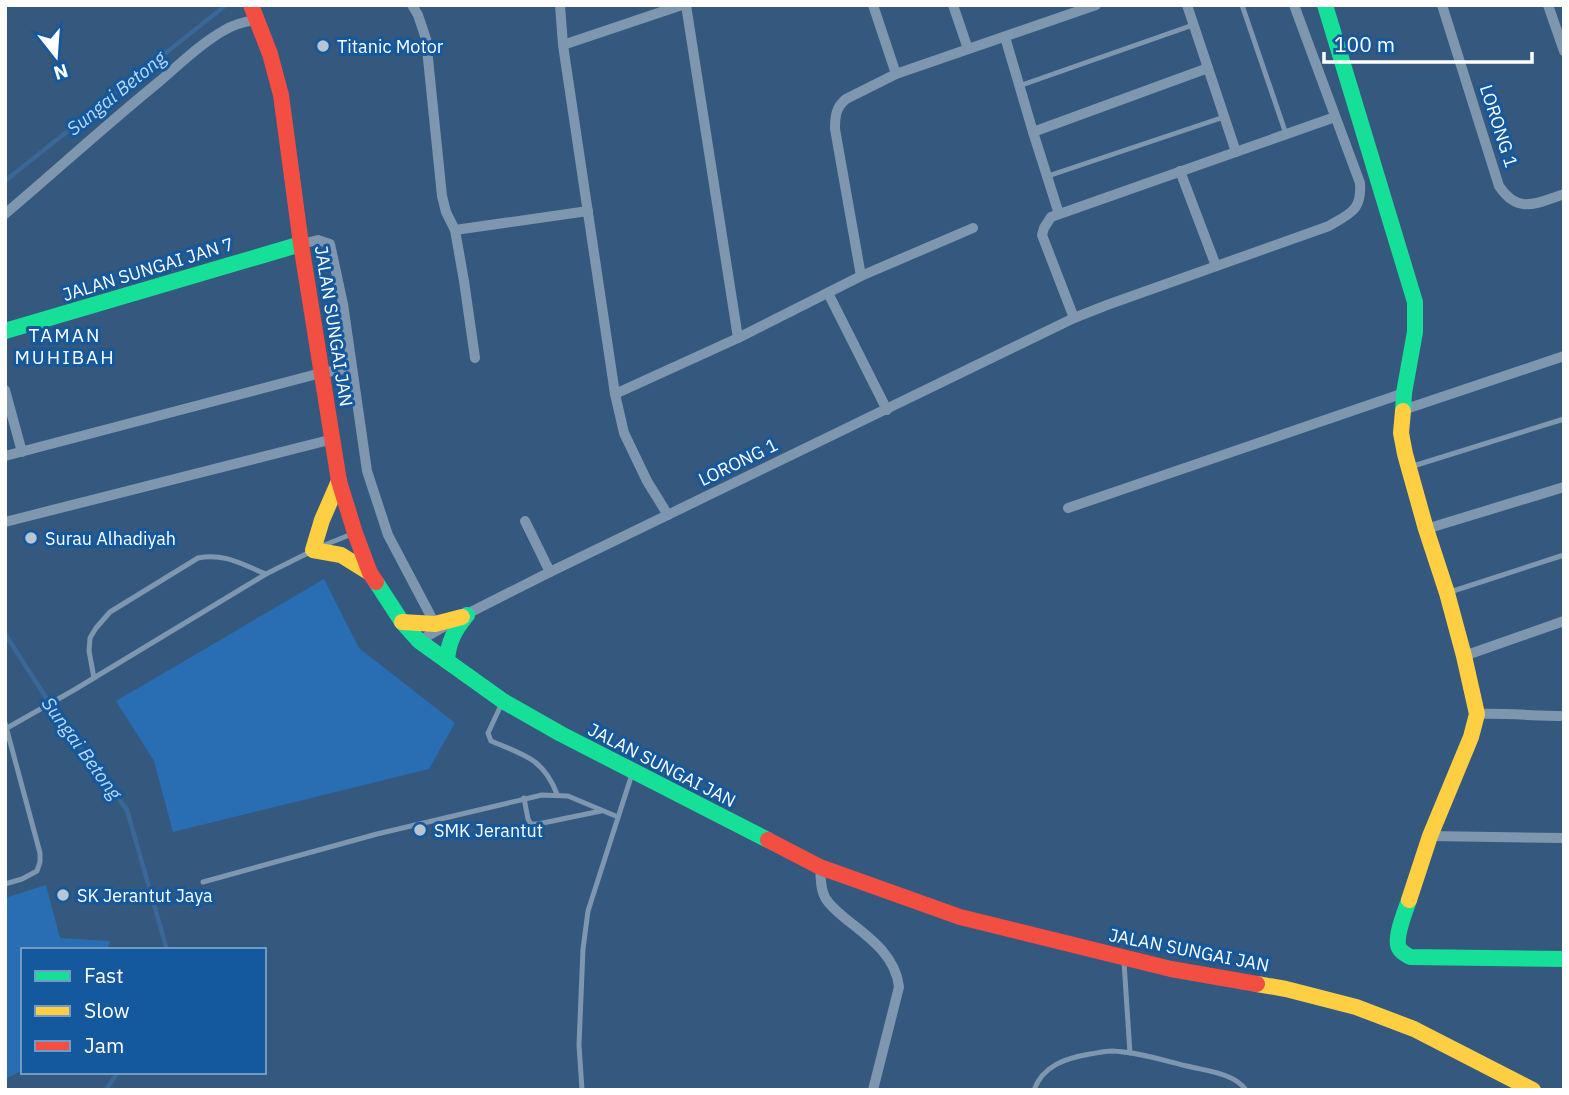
<svg xmlns="http://www.w3.org/2000/svg" width="1569" height="1095" font-family="'IBM Plex Sans',sans-serif">
<style>
.green{fill:#296eb3}
.lines{fill:none;stroke-linecap:round;stroke-linejoin:round}
.stream{stroke:#396798;stroke-width:4.5}
.lane{stroke:#7f96af;stroke-width:5}
.street{stroke:#7f96af;stroke-width:10}
.fast{stroke:#16e098;stroke-width:16}
.slow{stroke:#ffcf43;stroke-width:16}
.jam{stroke:#f24e42;stroke-width:16}
.poi-dot{fill:#b8c5d2;stroke:#14589d;stroke-width:2.5}
.labels{text-anchor:middle;dominant-baseline:central;stroke-width:6;stroke-linejoin:round;paint-order:stroke}
.poi-label{font-size:18px;fill:#fff;stroke:#14589d;text-anchor:start}
.street-label{font-size:18px;fill:#fff;stroke:#14589d}
.water-label{font-size:19px;font-style:italic;fill:#b7d9fa;stroke:#14589d}
.neighbourhood-label{font-size:19px;letter-spacing:2px;fill:#fff;stroke:#14589d}
</style>
<rect width="100%" height="100%" fill="#34587e"/>
<g class="green">
<polygon points="324,579 359,648 455,723 429,769 173,832 154,761 116,701"/>
<polygon points="46,885 60,938 110,941 107,950 23,950 23,1068 19,1072 5,1079 5,898"/>
</g>
<g class="lines">
<g class="stream">
<polyline points="5,181 226,5"/>
<polyline points="5,634 67,730 127,810 167,950"/>
<polyline points="106,1090 118,1072"/>
</g>
<g class="lane">
<polyline points="1242,5 1286,134"/>
<polyline points="1019,86 1193,25"/>
<polyline points="1048,176 1224,117"/>
<polyline points="1410,467 1564,419"/>
<polyline points="322,546 352,534"/>
<polyline points="1450,592 1564,555"/>
<path d="M94 678 89 651 90 638 96 628 110 612 198 558C225 553 241 564 266 574"/>
<path d="M502 703 488 733 491 741C524 755 543 758 557 794"/>
<polyline points="5,723 40,853 40,862 37,871 22,879 5,884"/>
<polyline points="7,728 74,690 266,574 310,552"/>
<polyline points="524,798 528,819 531,824 538,824 601,811"/>
<polyline points="203,882 377,834 542,795 568,796 618,817"/>
<polyline points="1124,962 1130,1053"/>
<polyline points="582,1090 579,1045 583,949 588,911 632,774"/>
<path d="M1034 1090C1043 1065 1067 1058 1090 1054 1097 1053 1105 1051 1112 1051 1137 1052 1162 1060 1187 1066 1206 1071 1234 1073 1246 1090"/>
</g>
<g class="street">
<polyline points="412,5 418,15 426,39 442,196 446,212 455,230 588,211"/>
<polyline points="560,5 563,45 615,394 624,433 647,481 668,515"/>
<polyline points="686,5 738,338"/>
<polyline points="873,5 896,74"/>
<polyline points="953,5 968,49"/>
<polyline points="1187,5 1236,152"/>
<path d="M1442 5 1499 186C1518 215 1537 203 1564 194"/>
<polyline points="1548,5 1564,51"/>
<polyline points="1005,37 1033,132 1059,214"/>
<polyline points="563,45 682,5"/>
<polyline points="1033,132 1208,68"/>
<polyline points="1180,171 1216,266"/>
<path d="M5 214C57 170 107 124 160 81 180 64 200 44 223 31 234 24 246 21 258 20"/>
<polyline points="455,230 464,281 475,358"/>
<polyline points="301,244 318,240 330,244 343,304 367,471 388,535 435,624"/>
<path d="M861 276 835 129C835 116 836 107 846 99L896 74 1096 5"/>
<polyline points="828,293 887,410"/>
<polyline points="1074,318 1042,235 1044,228 1051,217 1335,117"/>
<polyline points="5,390 22,452"/>
<polyline points="615,394 738,338 861,276 973,228"/>
<polyline points="1403,410 1564,356"/>
<polyline points="5,456 321,373 351,368"/>
<polyline points="1068,508 1404,393"/>
<polyline points="525,521 550,572"/>
<polyline points="5,522 333,439"/>
<polyline points="1426,529 1564,487"/>
<path d="M461 617 550 572 1074 318 1107 305 1329 226C1351 213 1362 210 1360 183L1294 5"/>
<polyline points="419,641 447,625"/>
<polyline points="1464,656 1564,621"/>
<path d="M1477 714C1506 713 1535 716 1564 716"/>
<polyline points="1430,836 1564,838"/>
<path d="M820 867C821 877 820 890 826 899 831 907 839 913 846 919 869 937 896 956 899 987L873 1090"/>
</g>
<g class="fast">
<polyline points="1325,5 1415,302 1415,332 1404,393 1403,411"/>
<polyline points="5,331 301,244"/>
<polyline points="376,582 402,622 419,641 503,701 561,734 768,840"/>
<path d="M447 661C448 642 455 629 467 615"/>
<path d="M1409 900C1405 912 1396 933 1398 945 1399 951 1405 954 1410 957L1564 959"/>
</g>
<g class="slow">
<polyline points="1403,411 1401,433 1405,454 1426,529 1447,593 1464,656 1477,714 1471,737 1430,836 1409,900"/>
<polyline points="339,481 322,520 313,550 341,555 370,573"/>
<polyline points="402,622 435,624 462,617"/>
<polyline points="1257,984 1286,989 1356,1007 1414,1029 1533,1090"/>
</g>
<g class="jam">
<polyline points="251,5 270,54 281,95 301,244 339,481 355,533 370,573 376,582"/>
<polyline points="768,840 820,867 960,917 1171,969 1257,984"/>
</g>
</g>
<g class="poi-dot">
<circle cx="323" cy="46" r="7"/>
<circle cx="31" cy="538" r="7"/>
<circle cx="420" cy="830" r="7"/>
<circle cx="63" cy="895" r="7"/>
</g>
<g class="labels">
<g class="poi-label">
<text x="337" y="46">Titanic Motor</text>
<text x="45" y="538">Surau Alhadiyah</text>
<text x="434" y="830">SMK Jerantut</text>
<text x="77" y="895">SK Jerantut Jaya</text>
</g>
<g class="street-label">
<text transform="translate(1499 126) rotate(72)">LORONG 1</text>
<text transform="translate(148 269) rotate(-17)">JALAN SUNGAI JAN 7</text>
<text transform="translate(334 326) rotate(81)">JALAN SUNGAI JAN</text>
<text transform="translate(738 462) rotate(-26)">LORONG 1</text>
<text transform="translate(662 765) rotate(27)">JALAN SUNGAI JAN</text>
<text transform="translate(1189 950) rotate(11)">JALAN SUNGAI JAN</text>
</g>
<g class="water-label">
<text transform="translate(116 93) rotate(-39)">Sungai Betong</text>
<text transform="translate(82 748) rotate(54)">Sungai Betong</text>
</g>
<g class="neighbourhood-label">
<text x="65" y="335">TAMAN<tspan x="65" dy="22">MUHIBAH</tspan></text>
</g>
</g>
<rect width="1569" height="1095" fill="none" stroke="#ffffff" stroke-width="14"/>
<rect x="21" y="948" width="245" height="126" fill="#14589d" stroke="#729bc4" stroke-width="2"/>
<rect x="35" y="971" width="35" height="10" fill="#16e098" stroke="#729bc4" stroke-width="2"/>
<text x="84" y="983" font-size="21" fill="#ffffff">Fast</text>
<rect x="35" y="1006" width="35" height="10" fill="#ffcf43" stroke="#729bc4" stroke-width="2"/>
<text x="84" y="1018" font-size="21" fill="#ffffff">Slow</text>
<rect x="35" y="1041" width="35" height="10" fill="#f24e42" stroke="#729bc4" stroke-width="2"/>
<text x="84" y="1053" font-size="21" fill="#ffffff">Jam</text>
<g transform="translate(56 56) rotate(163)" stroke="#14589d" stroke-width="5" paint-order="stroke">
<path d="M0-5L12 26L0 18L-12 26Z" fill="#ffffff"/>
<text y="-10" font-size="19" font-weight="bold" text-anchor="middle" fill="#ffffff">N</text>
</g>
<path d="M1324 52v10h208v-10" fill="none" stroke="#ffffff" stroke-width="3.5"/>
<text x="1334" y="52" font-size="21" fill="#ffffff" stroke="#14589d" stroke-width="5" paint-order="stroke">100 m</text>
</svg>
